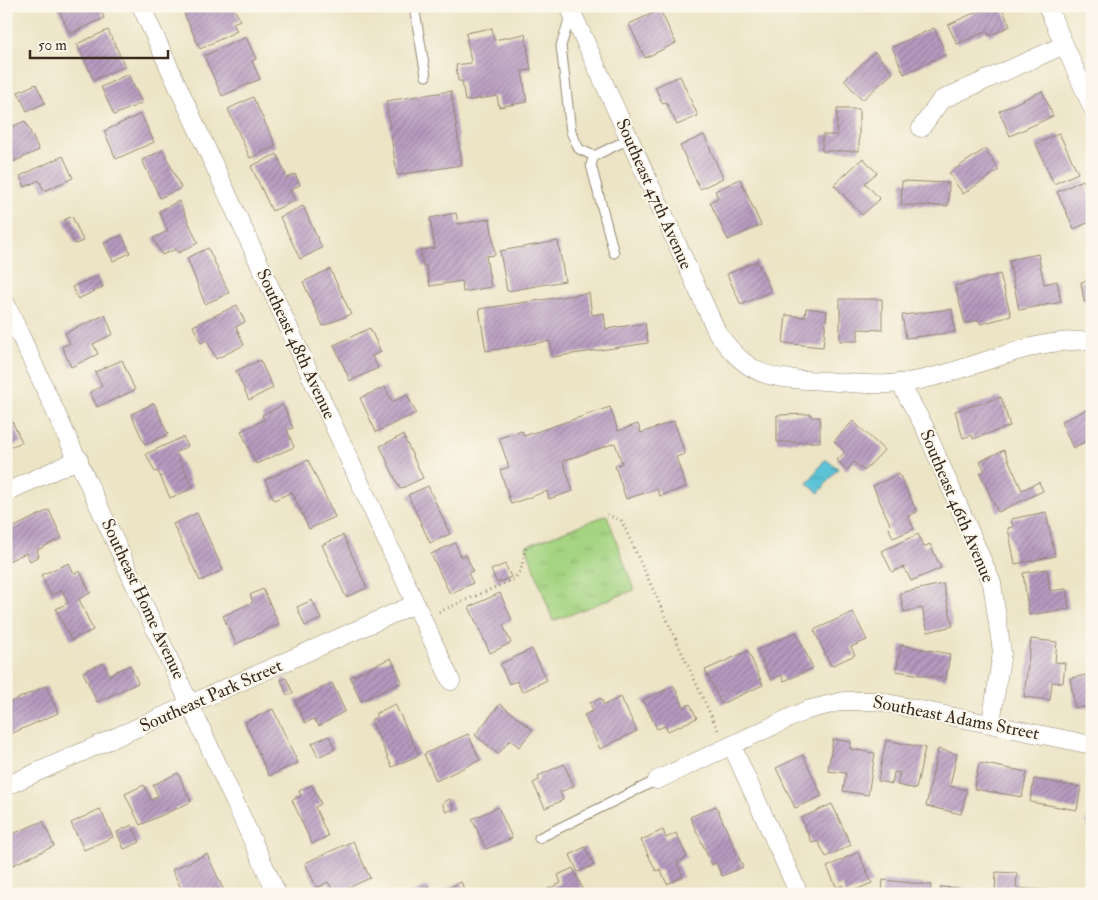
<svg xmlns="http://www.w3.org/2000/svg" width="1098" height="900" font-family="'IM FELL Double Pica',serif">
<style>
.grass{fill:url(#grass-tufts);stroke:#707f50}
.water{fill:url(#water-ripples);stroke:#4b767a}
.building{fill:url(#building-hatch)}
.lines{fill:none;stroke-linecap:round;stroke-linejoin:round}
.service-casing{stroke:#948772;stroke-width:11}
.minor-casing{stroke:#948772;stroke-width:19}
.path{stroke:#948772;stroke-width:3;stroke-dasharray:1 4;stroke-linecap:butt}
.service{stroke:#fff;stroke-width:9}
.minor{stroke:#fff;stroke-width:18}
.labels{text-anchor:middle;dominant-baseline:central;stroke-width:4;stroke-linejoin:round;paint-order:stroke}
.street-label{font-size:18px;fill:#3b2a1e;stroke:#fbf7ec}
</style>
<defs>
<pattern id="grass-tufts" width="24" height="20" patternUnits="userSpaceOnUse" patternTransform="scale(1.25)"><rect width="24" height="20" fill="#a5d482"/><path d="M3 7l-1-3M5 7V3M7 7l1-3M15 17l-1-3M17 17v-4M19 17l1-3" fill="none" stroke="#8fb670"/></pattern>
<pattern id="water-ripples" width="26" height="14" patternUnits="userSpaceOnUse" patternTransform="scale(1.25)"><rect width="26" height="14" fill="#5bc3d7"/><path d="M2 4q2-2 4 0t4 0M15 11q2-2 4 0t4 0" fill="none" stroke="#4c9fae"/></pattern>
<pattern id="building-hatch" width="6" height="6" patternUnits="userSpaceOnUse" patternTransform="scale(1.25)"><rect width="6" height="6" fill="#b69ac0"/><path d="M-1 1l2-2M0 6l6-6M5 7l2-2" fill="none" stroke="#957e9b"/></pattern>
</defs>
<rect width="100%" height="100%" fill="#fbf7ec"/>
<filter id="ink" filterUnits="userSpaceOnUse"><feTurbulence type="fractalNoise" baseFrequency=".02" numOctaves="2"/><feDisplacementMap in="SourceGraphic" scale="10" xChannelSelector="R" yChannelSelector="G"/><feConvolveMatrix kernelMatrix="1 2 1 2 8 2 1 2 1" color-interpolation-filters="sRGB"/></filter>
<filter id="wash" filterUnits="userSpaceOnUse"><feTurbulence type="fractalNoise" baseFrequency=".0096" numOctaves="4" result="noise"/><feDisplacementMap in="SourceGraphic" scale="20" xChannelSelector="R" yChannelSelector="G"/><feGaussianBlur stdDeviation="1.12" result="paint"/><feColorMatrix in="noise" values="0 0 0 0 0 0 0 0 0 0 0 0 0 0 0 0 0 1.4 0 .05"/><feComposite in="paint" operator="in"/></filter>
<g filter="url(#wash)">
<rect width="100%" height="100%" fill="#ece4c5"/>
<polygon class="grass" points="607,515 634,590 553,621 526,546"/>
<polygon class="water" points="825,459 838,468 819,493 807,484"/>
<g id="blocks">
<g class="building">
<polygon points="57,6 99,6 104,18 70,34"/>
<polygon points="197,6 233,6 240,20 233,23 237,31 200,49 184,13"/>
<polygon points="976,6 994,6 995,9 1001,6 1010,26 989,36 987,31 957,44 948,25 978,11"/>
<polygon points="660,10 676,43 645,58 629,24"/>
<polygon points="492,28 494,40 525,34 531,70 522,71 527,102 499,107 497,96 465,101 462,81 458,81 456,65 471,63 466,33"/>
<polygon points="934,28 946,54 904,74 892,47"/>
<polygon points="108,30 125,66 94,80 77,44"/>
<polygon points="246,37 256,59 252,61 260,79 222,96 204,56"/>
<polygon points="875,52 893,73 862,100 844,80"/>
<polygon points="128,74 142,103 114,115 101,87"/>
<polygon points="680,76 698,116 677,125 666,102 663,104 655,87"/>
<polygon points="36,84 45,103 27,111 18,92"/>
<polygon points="451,91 462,165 397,175 386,101"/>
<polygon points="1042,91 1053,116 1010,136 999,111"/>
<polygon points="253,97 276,146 250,158 228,109"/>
<polygon points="837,109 859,109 859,151 822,151 822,135 837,135"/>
<polygon points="141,114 154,142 116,159 104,131"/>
<polygon points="25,121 39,150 13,162 6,147 6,129"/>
<polygon points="1059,133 1078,173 1054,184 1036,144"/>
<polygon points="704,135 723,178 700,189 680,146"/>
<polygon points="985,149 999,170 963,194 949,173"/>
<polygon points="163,150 181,188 160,198 142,160"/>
<polygon points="277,154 287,178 295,174 300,185 290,190 295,201 272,211 251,166"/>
<polygon points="63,156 73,178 44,191 39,180 25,187 20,176"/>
<polygon points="863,158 877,173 865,183 880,199 862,215 834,185"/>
<polygon points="740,179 761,225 728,240 710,202 718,198 715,191"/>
<polygon points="1083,180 1092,200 1092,221 1074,229 1057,192"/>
<polygon points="902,181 949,183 948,206 901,205"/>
<polygon points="179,201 198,243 178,253 176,249 162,255 153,238 168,231 159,211"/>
<polygon points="303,206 322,248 300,259 280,217"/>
<polygon points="456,213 458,224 490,219 495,255 486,256 491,287 463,292 462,281 430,286 426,265 423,266 420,250 435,248 430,218"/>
<polygon points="72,216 83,241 75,244 64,220"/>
<polygon points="122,235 130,253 113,261 104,243"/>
<polygon points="558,241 565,281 507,291 500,251"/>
<polygon points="208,248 229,293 205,304 187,258"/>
<polygon points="1038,254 1044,284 1057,281 1061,302 1019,310 1009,260"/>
<polygon points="757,261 771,291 741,305 727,274"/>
<polygon points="330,269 351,314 323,326 303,282"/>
<polygon points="1000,274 1011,316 981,324 979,320 965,323 955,286"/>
<polygon points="97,276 103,287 78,299 72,287"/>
<polygon points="1092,281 1092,300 1084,302 1081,282"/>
<polygon points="589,293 592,315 604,313 606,329 645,323 648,343 552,357 550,341 486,351 479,309"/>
<polygon points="840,299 882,299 882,330 858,329 858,341 840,341"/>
<polygon points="237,305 245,322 236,327 244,345 216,359 207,340 201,343 193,326"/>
<polygon points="806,308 827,311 823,347 783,343 786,315 805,317"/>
<polygon points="952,309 955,332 906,338 902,315"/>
<polygon points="105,315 113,334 93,344 98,354 71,367 62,347 70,343 65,333"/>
<polygon points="370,328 381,352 372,356 378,368 350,381 334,345"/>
<polygon points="122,360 135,390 97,407 90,392 102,386 95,372"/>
<polygon points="260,360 273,388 249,400 236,371"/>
<polygon points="385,387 392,402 407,395 416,413 376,432 360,398"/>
<polygon points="1001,397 1010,426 973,439 972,435 963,438 955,411"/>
<polygon points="154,403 168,434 145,445 131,414"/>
<polygon points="283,405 293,428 287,430 294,447 256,464 241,431 264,420 262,415"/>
<polygon points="610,407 618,431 638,424 641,433 674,421 685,454 676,457 686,487 660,496 657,489 626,499 615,466 622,463 615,443 563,461 573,491 549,499 547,491 511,504 500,470 509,467 499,438 522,431 524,436"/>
<polygon points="1092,407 1092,437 1088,438 1089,440 1073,448 1061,422"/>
<polygon points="811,414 811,417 820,417 820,442 777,442 777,415"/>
<polygon points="10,417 22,442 6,449 6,418"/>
<polygon points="853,421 884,450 864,471 854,462 847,470 837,460 845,452 834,441"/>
<polygon points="403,435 423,478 400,489 380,446"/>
<polygon points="183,437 188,446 176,452 193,488 170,498 158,471 155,472 146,454"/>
<polygon points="1004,450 1022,490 1039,482 1043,491 998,512 980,473 985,471 980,461"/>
<polygon points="308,460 335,517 309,529 292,492 274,500 265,480"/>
<polygon points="899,474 917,512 908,516 914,529 893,538 888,526 890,524 873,486"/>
<polygon points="428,486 450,534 430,543 408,495"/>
<polygon points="49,510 62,538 37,550 39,556 30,561 26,553 8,561 6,557 6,531"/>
<polygon points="1046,512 1055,556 1015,564 1008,528 1013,527 1011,519"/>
<polygon points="197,513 223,570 200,581 173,524"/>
<polygon points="918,534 924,547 930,544 941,568 911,581 904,567 892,572 882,551"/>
<polygon points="343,535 367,588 346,597 322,545"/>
<polygon points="455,543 461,557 466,555 473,571 468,573 473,583 450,594 431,554"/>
<polygon points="69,563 74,574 80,571 90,593 79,599 93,630 71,640 56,609 68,603 62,590 51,595 41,575"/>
<polygon points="505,564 511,577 497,583 491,570"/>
<polygon points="1047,569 1050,591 1066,589 1069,609 1029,615 1023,573"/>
<polygon points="943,584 953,626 928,632 922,608 904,612 900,593"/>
<polygon points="263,589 279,624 236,644 223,616 253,602 250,595"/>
<polygon points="500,593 512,620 503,625 511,643 490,653 469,607"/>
<polygon points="312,600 321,619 305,626 297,607"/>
<polygon points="853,612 867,640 851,647 855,655 831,666 814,630"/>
<polygon points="796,632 813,668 784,681 781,675 771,680 757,650"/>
<polygon points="1031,639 1057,642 1055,662 1065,663 1063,683 1052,682 1050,700 1024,697"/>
<polygon points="901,645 950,654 946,679 896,671"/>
<polygon points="532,649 547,680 522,692 517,681 509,684 500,664"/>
<polygon points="748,651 763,685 721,704 705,670"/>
<polygon points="391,658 402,682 361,701 350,677"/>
<polygon points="103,663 109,675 130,665 138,683 97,702 83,672"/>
<polygon points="1092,674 1092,706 1075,708 1070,678"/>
<polygon points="286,678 293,693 287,695 281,680"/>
<polygon points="332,683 345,711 319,726 314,719 305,723 295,701"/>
<polygon points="46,686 58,713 6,736 6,704"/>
<polygon points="674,686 684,707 690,704 697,718 668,731 665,726 657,729 643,700"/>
<polygon points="621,697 637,731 600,749 584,715 593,711 590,703 601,698 604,705"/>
<polygon points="395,704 419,755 392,767 371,720 377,717 375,714"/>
<polygon points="500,704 533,730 519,747 510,740 498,754 475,735"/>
<polygon points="273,709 298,763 269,776 245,722"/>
<polygon points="468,734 480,760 436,781 424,754"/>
<polygon points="329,736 335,749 318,757 312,743"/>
<polygon points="833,739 851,742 850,749 875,753 868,795 843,791 846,773 828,771"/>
<polygon points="886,740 925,748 916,789 897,785 900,773 894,772 892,784 878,781"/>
<polygon points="938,749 957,754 950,786 967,790 961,814 926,806"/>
<polygon points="803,755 822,796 795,808 776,768"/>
<polygon points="979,763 1027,772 1022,797 974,789"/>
<polygon points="564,764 574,786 560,792 563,800 545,808 533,783 539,780 538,776"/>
<polygon points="178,773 191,802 140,825 125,794 144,785 151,800 158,796 153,785"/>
<polygon points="1034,779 1081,787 1077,810 1030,802"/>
<polygon points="312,785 321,804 315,807 328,836 312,844 292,800 301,796 299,791"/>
<polygon points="1091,798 1092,798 1092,824 1086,823"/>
<polygon points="450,799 454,809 446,812 442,803"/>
<polygon points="832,804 851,845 826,857 818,841 812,843 801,818"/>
<polygon points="716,806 743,867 722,876 716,863 712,865 690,817"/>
<polygon points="498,807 512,838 486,849 472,819"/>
<polygon points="100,809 113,837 84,850 71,823"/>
<polygon points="43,821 54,846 6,868 6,837"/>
<polygon points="132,825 140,842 124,849 117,832"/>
<polygon points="663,830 666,838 676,833 687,857 677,862 683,877 667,884 660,869 656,871 641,840"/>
<polygon points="353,841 370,878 335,894 328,882 317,888 305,863"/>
<polygon points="585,847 594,865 578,872 570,855"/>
<polygon points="858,852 872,883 846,894 842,885 837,888 827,867"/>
<polygon points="207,854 225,893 184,894 172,870"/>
<polygon points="573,868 585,894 543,894 542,892 561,883 558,875"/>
<polygon points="996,872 1017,873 1016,888 1047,890 1047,894 995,894"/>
<polygon points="883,880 931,885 930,894 882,894"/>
<polygon points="461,882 466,894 436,894"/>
<polygon points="428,886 431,894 411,894"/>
<polygon points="941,887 992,890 992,894 940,894"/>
</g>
</g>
</g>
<g filter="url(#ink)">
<use href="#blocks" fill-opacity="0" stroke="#948772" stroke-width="1"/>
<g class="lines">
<g class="service-casing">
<g id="service">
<polyline points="414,6 426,76"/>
<polyline points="571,13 561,46 571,132 579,149 594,156"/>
<polyline points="614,253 591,165 594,156 629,139"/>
<polyline points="539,838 657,780"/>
</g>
</g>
<g class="minor-casing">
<g id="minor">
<polyline points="141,6 451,681"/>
<path d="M569 6 717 332C750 379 770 378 824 381 849 383 875 386 900 383 944 378 985 359 1028 348 1049 342 1070 341 1092 340"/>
<polyline points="1047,6 1092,107"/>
<polyline points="921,128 941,100 1064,45"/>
<polyline points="6,304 277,894"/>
<polyline points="900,383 924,426 992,583 1002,652 991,723"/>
<polyline points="6,492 79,459"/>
<polyline points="732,746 799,894"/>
<polyline points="657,780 807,710 844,701 877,701 1092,745"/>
<polyline points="6,786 415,604"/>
</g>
</g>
<g class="path">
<polyline points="607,515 621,520 719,733"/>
<polyline points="439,612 514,579 521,570 526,546"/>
</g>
<use href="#service" class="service"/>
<use href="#minor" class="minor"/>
</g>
</g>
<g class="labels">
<g class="street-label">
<text transform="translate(654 194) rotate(66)">Southeast 47th Avenue</text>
<text transform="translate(296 344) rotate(65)">Southeast 48th Avenue</text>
<text transform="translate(957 506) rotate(67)">Southeast 46th Avenue</text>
<text transform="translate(143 599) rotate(65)">Southeast Home Avenue</text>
<text transform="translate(211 696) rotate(-24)">Southeast Park Street</text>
<text transform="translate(956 718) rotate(11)">Southeast Adams Street</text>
</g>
</g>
<rect width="1098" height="900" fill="none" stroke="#fbf7ec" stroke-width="25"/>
<path d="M30 50v8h138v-8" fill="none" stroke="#3b2a1e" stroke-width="2.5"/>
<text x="38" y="50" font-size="15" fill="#3b2a1e" stroke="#fbf7ec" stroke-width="4" paint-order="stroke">50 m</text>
</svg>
